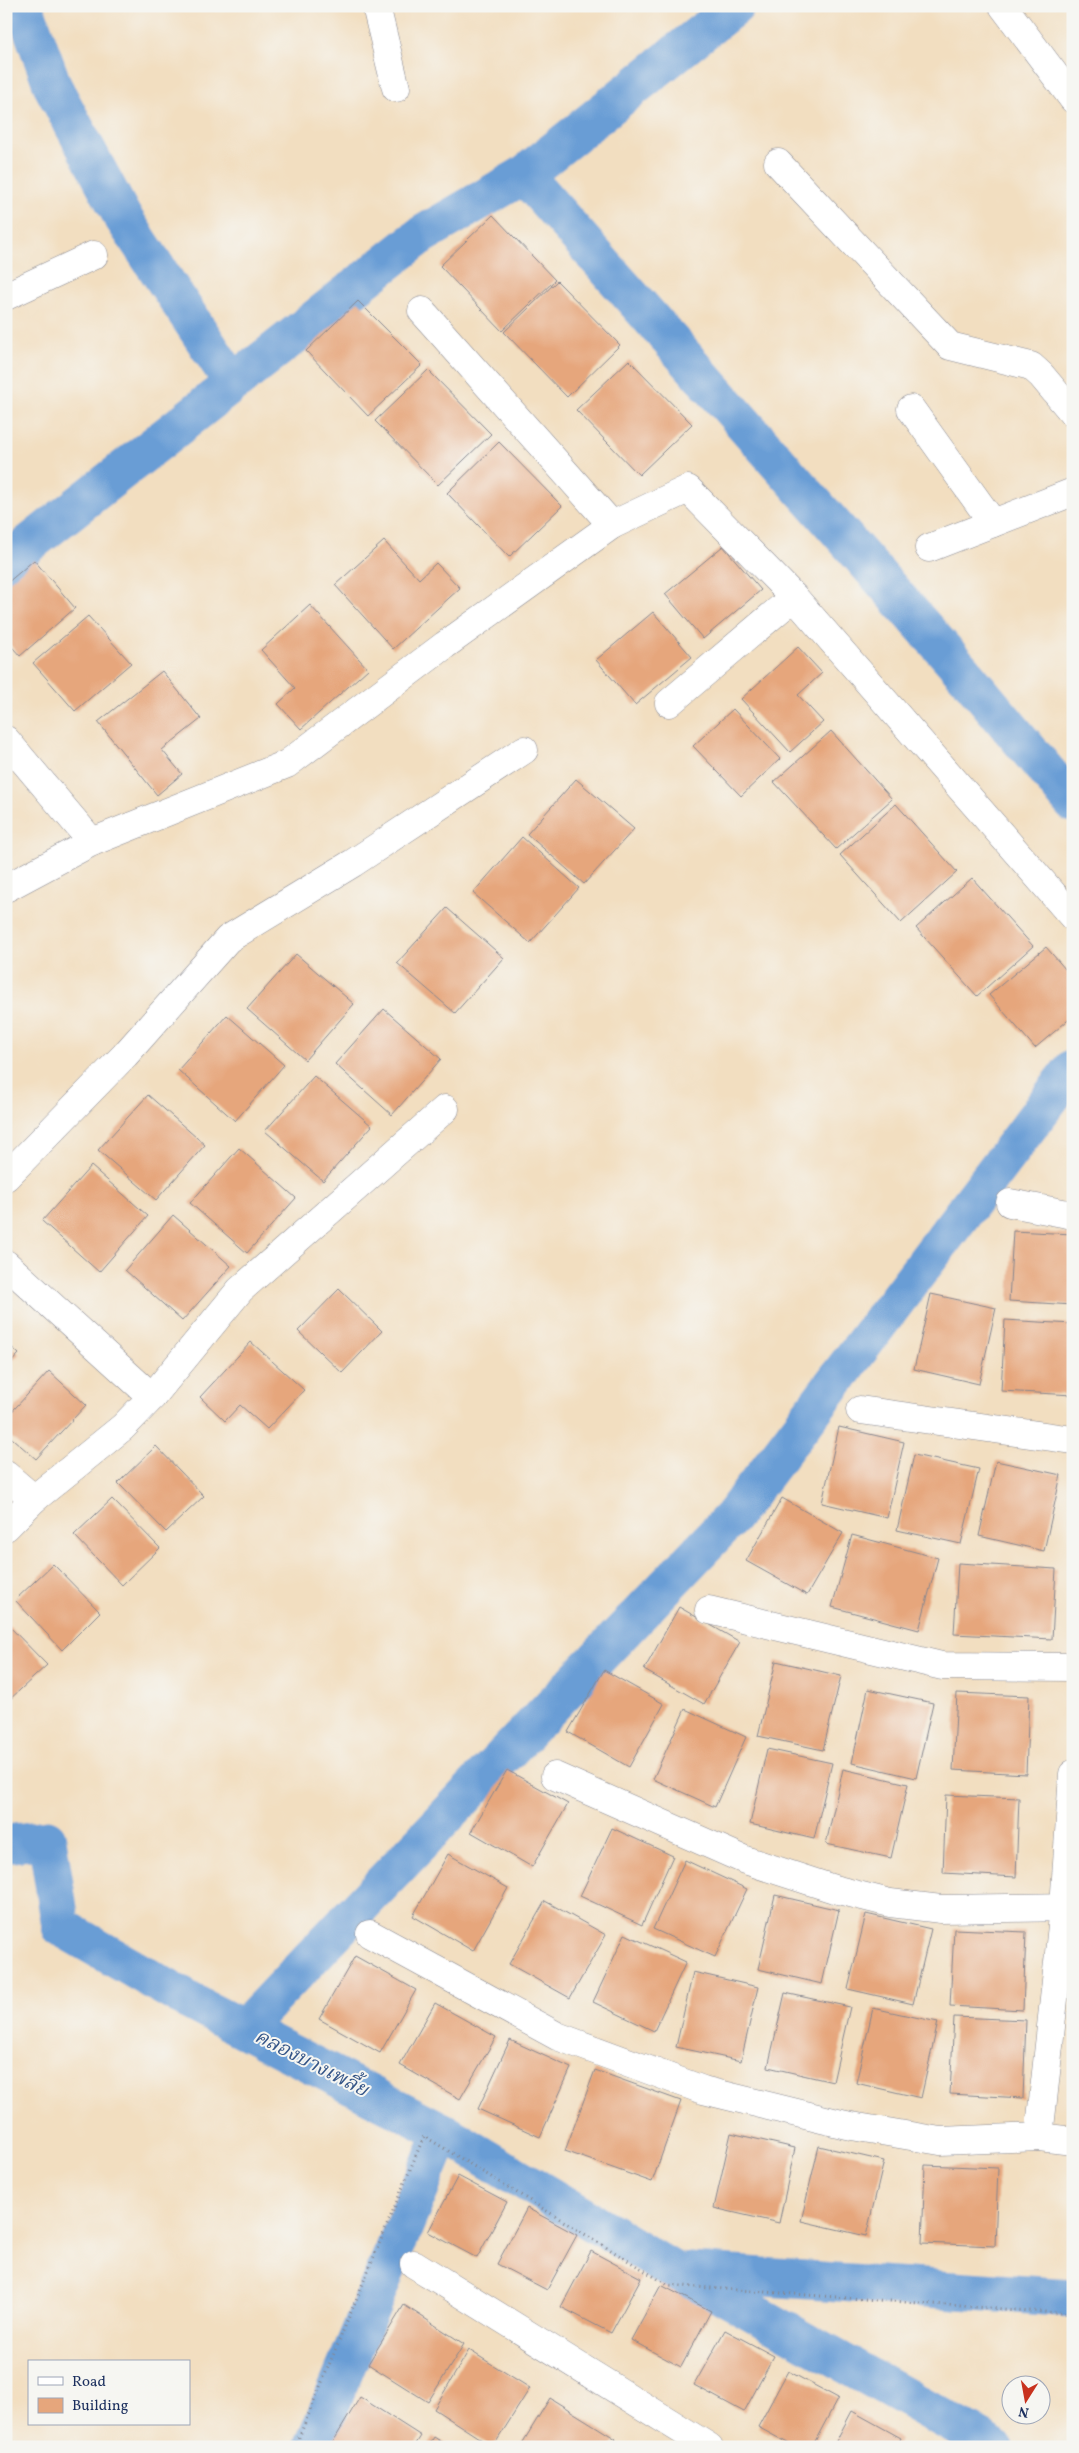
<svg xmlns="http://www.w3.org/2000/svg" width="1079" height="2453" font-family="Vollkorn,'Noto Serif Thai',serif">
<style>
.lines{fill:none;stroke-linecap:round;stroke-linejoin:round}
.canal{stroke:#699dd5;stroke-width:39}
.building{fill:#e6a67c}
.minor-casing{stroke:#86868f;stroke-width:29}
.path{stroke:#86868f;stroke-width:3;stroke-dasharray:1 4;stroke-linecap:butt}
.minor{stroke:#fff;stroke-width:28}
.labels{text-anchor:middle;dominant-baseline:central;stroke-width:4;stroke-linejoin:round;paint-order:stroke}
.water-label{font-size:20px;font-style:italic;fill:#365688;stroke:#f6f6f2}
</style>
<rect width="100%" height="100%" fill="#f6f6f2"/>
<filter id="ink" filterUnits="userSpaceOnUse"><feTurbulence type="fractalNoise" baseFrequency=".02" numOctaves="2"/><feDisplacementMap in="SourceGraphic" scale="10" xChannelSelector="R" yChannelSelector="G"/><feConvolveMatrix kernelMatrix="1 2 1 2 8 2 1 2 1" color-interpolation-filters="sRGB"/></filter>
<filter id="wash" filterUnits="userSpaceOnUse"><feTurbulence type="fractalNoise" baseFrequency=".0096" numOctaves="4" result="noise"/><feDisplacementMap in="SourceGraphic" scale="20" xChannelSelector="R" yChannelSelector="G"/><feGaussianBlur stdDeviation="1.12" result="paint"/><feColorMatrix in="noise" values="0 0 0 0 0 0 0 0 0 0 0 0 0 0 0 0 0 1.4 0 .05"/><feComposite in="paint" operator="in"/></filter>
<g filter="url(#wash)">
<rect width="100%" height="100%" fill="#f2dec0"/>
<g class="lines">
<g class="canal">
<polyline points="24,6 53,87 122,216 233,383"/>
<polyline points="524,175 966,675 1073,803"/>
<polyline points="6,562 423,234 524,175 735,6"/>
<polyline points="6,1844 47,1839 61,1927 189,2001 443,2132 672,2270 710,2288 994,2447"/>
<polyline points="243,2029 732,1517 1073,1068"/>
<polyline points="690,2272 1073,2298"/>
<polyline points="313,2447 443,2132"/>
</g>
</g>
<g id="blocks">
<g class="building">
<polygon points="493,215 555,280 502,331 440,266"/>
<polygon points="557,281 620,345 567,397 504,332"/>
<polygon points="358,301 422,365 368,416 306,351"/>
<polygon points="629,360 692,424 639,475 576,410"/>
<polygon points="428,370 491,434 438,485 375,421"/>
<polygon points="499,442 562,506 509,557 447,493"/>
<polygon points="384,541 419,579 436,563 460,588 393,649 335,585"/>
<polygon points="723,546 761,590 703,639 665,594"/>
<polygon points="34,560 75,608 20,656 6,640 6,584"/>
<polygon points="310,605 368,669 301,729 278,704 295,688 261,650"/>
<polygon points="653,612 692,657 635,705 596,660"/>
<polygon points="88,616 131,663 75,711 33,663"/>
<polygon points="798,647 822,673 798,695 823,722 790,752 741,699"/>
<polygon points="162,671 201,719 162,750 182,774 157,795 98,722"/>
<polygon points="733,709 780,759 741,796 693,746"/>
<polygon points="831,731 892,799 836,849 774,782"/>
<polygon points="576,779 634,829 584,884 527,834"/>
<polygon points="896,804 957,872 901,923 840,855"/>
<polygon points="522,837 579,888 530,943 473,893"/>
<polygon points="972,878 1033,946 977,996 916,928"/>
<polygon points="447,908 504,958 455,1013 397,963"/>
<polygon points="1046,947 1073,978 1073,1016 1035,1048 989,995"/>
<polygon points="296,954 354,1004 305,1060 247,1009"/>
<polygon points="384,1009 441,1059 392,1115 335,1064"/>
<polygon points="227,1015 284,1065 235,1121 178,1070"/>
<polygon points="314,1076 372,1126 323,1181 265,1131"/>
<polygon points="148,1095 205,1145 156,1200 98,1150"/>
<polygon points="239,1148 296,1198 247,1253 190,1203"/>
<polygon points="91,1166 148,1216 99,1272 42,1221"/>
<polygon points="173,1215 231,1266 182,1321 125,1270"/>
<polygon points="1013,1231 1073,1234 1073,1305 1009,1301"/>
<polygon points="339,1289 382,1331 342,1373 298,1331"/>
<polygon points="931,1294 996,1308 979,1384 914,1369"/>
<polygon points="1005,1320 1073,1324 1073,1395 1001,1391"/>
<polygon points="6,1342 19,1354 6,1368"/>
<polygon points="251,1342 304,1390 267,1429 240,1405 225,1421 200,1397"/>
<polygon points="49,1371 86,1405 36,1459 6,1433 6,1418"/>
<polygon points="839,1427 904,1442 887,1518 822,1503"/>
<polygon points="156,1446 204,1496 166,1532 118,1483"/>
<polygon points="914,1455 979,1469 961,1544 897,1530"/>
<polygon points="996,1461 1061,1475 1044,1551 979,1536"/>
<polygon points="782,1498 843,1533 807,1595 746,1561"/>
<polygon points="112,1499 160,1548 122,1585 74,1535"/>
<polygon points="852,1535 938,1558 919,1630 832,1607"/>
<polygon points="958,1563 1056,1569 1052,1639 954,1634"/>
<polygon points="53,1564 100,1612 62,1650 15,1600"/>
<polygon points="679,1607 740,1642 704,1704 644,1670"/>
<polygon points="6,1623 47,1665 8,1701 6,1699"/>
<polygon points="776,1661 841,1676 823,1750 758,1736"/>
<polygon points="604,1670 664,1704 629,1767 568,1732"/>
<polygon points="868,1689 933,1703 916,1778 852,1763"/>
<polygon points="957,1693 1029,1696 1026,1774 953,1770"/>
<polygon points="685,1709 746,1737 715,1807 653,1779"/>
<polygon points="767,1749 832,1763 814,1839 750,1824"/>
<polygon points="843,1769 908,1784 891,1858 826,1844"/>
<polygon points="507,1770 568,1804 532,1867 471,1832"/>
<polygon points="946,1795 1019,1798 1016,1877 943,1873"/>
<polygon points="612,1828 673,1856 642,1925 580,1896"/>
<polygon points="448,1854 508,1888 473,1951 413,1916"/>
<polygon points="685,1860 747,1889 715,1957 653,1929"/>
<polygon points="775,1895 839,1910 822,1984 758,1969"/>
<polygon points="545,1901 606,1935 570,1998 509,1964"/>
<polygon points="866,1914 931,1929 913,2004 848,1989"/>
<polygon points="954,1929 1026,1932 1023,2010 950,2006"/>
<polygon points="625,1934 686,1962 654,2031 593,2002"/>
<polygon points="355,1956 416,1990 380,2053 319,2019"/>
<polygon points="693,1972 758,1987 741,2061 676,2047"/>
<polygon points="785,1993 850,2007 833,2082 768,2067"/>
<polygon points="435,2003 496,2037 460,2099 400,2065"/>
<polygon points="873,2008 938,2022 921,2098 856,2083"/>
<polygon points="954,2017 1026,2020 1023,2098 950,2094"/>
<polygon points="510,2040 571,2068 540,2137 478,2109"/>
<polygon points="595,2070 681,2101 652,2182 565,2151"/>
<polygon points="731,2133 795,2148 779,2223 714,2208"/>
<polygon points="819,2146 884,2161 866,2236 801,2221"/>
<polygon points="925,2165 998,2168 995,2246 922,2243"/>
<polygon points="458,2176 507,2202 477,2258 428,2232"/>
<polygon points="527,2208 577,2235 547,2290 497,2264"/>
<polygon points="591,2251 641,2278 611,2333 561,2307"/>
<polygon points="661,2285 711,2311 681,2367 631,2340"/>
<polygon points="404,2305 464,2344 428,2402 368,2364"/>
<polygon points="725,2330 774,2356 744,2412 694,2385"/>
<polygon points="469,2350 530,2388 493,2447 434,2409"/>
<polygon points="788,2371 838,2398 812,2447 795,2447 758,2427"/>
<polygon points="360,2397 421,2436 414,2447 330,2447"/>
<polygon points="550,2398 616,2439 611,2447 520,2447"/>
<polygon points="852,2411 901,2438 897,2447 833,2447"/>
<polygon points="434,2437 450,2447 428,2447"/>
</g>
</g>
</g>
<g filter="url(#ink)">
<use href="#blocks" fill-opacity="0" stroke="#86868f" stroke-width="1"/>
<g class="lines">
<g class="minor-casing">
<g id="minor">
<polyline points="376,6 396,88"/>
<polyline points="1003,6 1073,99"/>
<polyline points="778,163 950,346 1031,366 1041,375 1073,413"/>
<polyline points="6,296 94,255"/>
<polyline points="422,311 612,525 688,489 794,597 1073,917"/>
<polyline points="911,409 993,523"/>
<polyline points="929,548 1073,492"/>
<polyline points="669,703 794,597"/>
<polyline points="6,740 92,842"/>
<polyline points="6,888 92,842 287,764 445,645 612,525"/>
<polyline points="6,1177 125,1055 228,939 353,863 524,750"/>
<polyline points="1010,1203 1073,1215"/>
<polyline points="6,1264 152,1397"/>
<polyline points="860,1410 1073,1440"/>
<polyline points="6,1475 34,1499"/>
<polyline points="6,1527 34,1499 123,1427 152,1397 240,1290 445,1109"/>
<polyline points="709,1610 942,1666 1073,1667"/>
<polyline points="555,1776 745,1860 834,1889 890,1903 941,1909 1073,1907"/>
<polyline points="370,1934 557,2036 703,2090 846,2125 940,2141 1039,2137 1073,2141"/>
<polyline points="1039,2137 1064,1907 1073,1774"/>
<polyline points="414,2264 709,2447"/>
</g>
</g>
<polyline class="path" points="295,2447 424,2136 668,2285 1073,2314"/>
<use href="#minor" class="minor"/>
</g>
</g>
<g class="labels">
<g class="water-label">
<text transform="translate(311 2064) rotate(27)">คลองบางเพลี้ย</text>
</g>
</g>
<rect width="1079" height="2453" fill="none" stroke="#f6f6f2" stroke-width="25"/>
<rect x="28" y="2360" width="162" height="65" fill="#f6f6f2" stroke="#9ea6b7"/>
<rect x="38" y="2377" width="25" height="8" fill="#ffffff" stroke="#9ea6b7"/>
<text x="72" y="2386" font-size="15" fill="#1b2f5e">Road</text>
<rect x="38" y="2398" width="25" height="15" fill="#e6a67c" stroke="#9ea6b7"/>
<text x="72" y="2410" font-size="15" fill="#1b2f5e">Building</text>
<g transform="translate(1026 2400) rotate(191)"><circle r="24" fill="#f6f6f2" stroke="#9ea6b7"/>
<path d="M0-4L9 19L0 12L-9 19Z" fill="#c8321e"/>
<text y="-8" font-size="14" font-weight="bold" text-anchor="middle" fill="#1b2f5e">N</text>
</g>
</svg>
